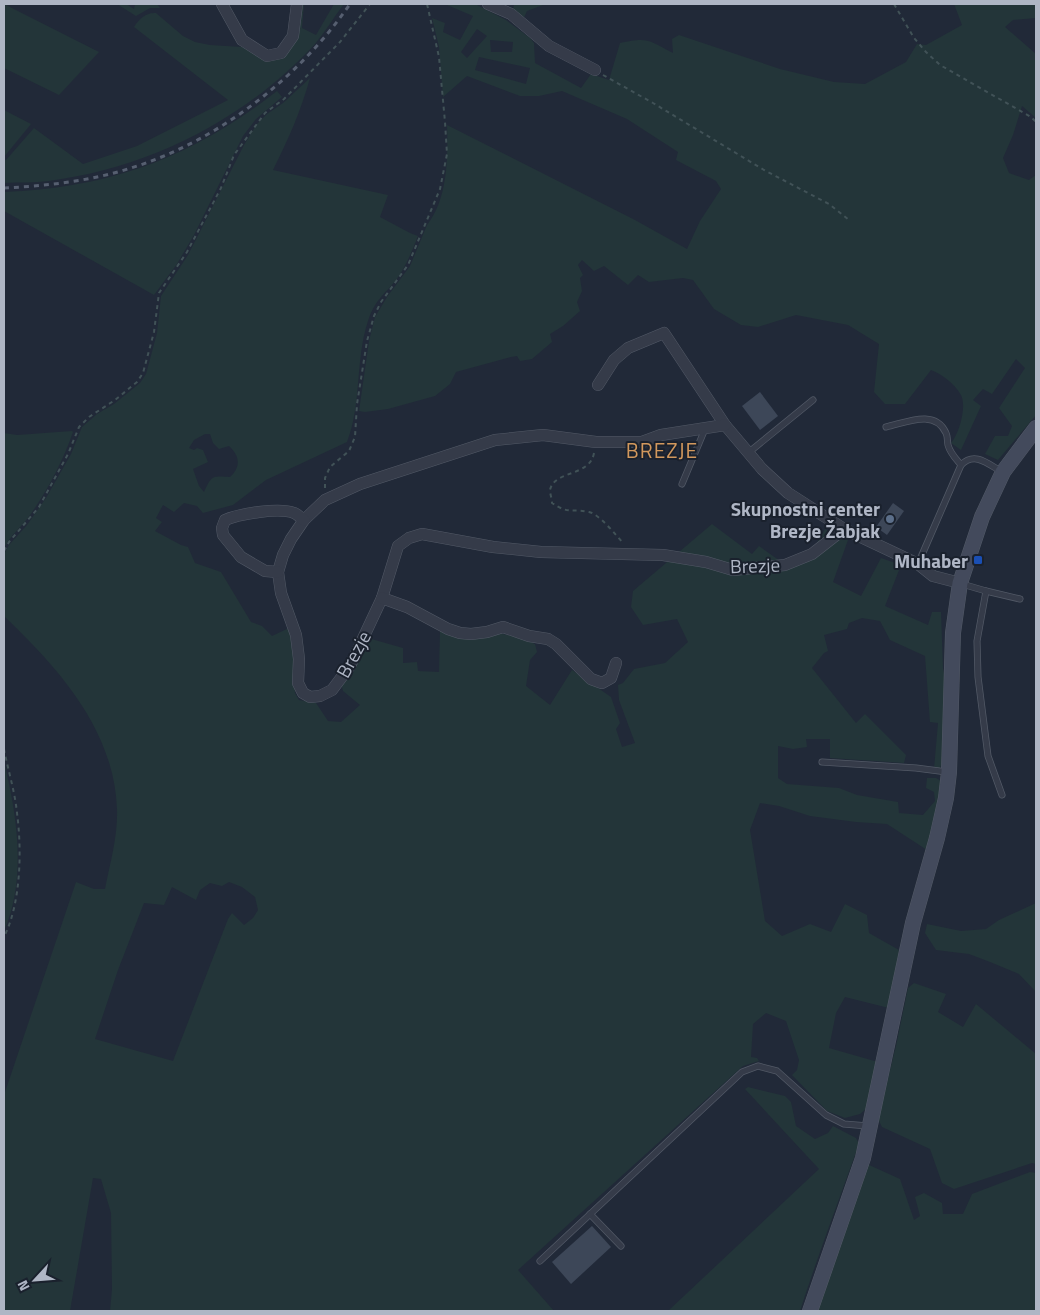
<svg xmlns="http://www.w3.org/2000/svg" width="1040" height="1315" font-family="'Titillium Web',sans-serif">
<style>
.green{fill:#233539;fill-rule:evenodd}
.building{fill:#3d4758}
.lines{fill:none;stroke-linecap:round;stroke-linejoin:round}
.lane-casing{stroke:#525966;stroke-width:7}
.street-casing{stroke:#525966;stroke-width:12}
.secondary-casing{stroke:#525966;stroke-width:16}
.path{stroke:#415257;stroke-width:2;stroke-dasharray:4 4;stroke-linecap:butt}
.lane{stroke:#353b49;stroke-width:5.5}
.street{stroke:#353b49;stroke-width:11}
.secondary{stroke:#434a5c;stroke-width:15}
.rail{stroke:#565f70;stroke-width:3;stroke-dasharray:5 5;stroke-linecap:butt}
.service-dot{fill:#5c6f8a;stroke:#1a212d;stroke-width:2}
.transit-dot{fill:#1a4fb4;stroke:#1a212d;stroke-width:2}
.labels{text-anchor:middle;dominant-baseline:central;stroke-width:4;stroke-linejoin:round;paint-order:stroke}
.poi-label{font-size:19px;font-weight:bold;fill:#afb6c5;stroke:#1a212d;text-anchor:end}
.street-label{font-size:19px;fill:#afb6c5;stroke:#1a212d}
.quarter-label{font-size:21px;letter-spacing:1px;fill:#d2985d;stroke:#1a212d}
</style>
<rect width="100%" height="100%" fill="#212938"/>
<g class="green">
<polygon points="4,4 99,52 59,95 4,68"/>
<polygon points="117,4 126,4 134,9 135,4 157,4 160,8 150,8 136,16"/>
<path d="M300 4H304L302 28 316 35 334 4H344C334 17 325 32 315 44 246 119 150 168 49 181 34 183 19 182 4 183V159L6 160 34 128 83 164 137 146 228 100 134 27C139 19 146 12 156 13L183 36 195 42 210 45 242 47 250 50 281 57Z"/>
<path d="M448 4H475L506 20 530 38 534 43 535 63 581 88 591 74 609 80 620 43C648 37 648 40 673 53L672 39 679 35 780 69 834 82 865 84 906 62 917 44 926 45 962 25 954 4H1036V18L1013 20 1005 27 1036 54V118L1022 106 1013 135 1003 158 1009 173 1029 180 1036 175V415L998 460 985 454 995 436H1008L1012 426 999 408 1025 368 1016 359 992 394 983 389 973 400 981 406 961 450 951 443C959 434 967 407 961 395 954 383 943 375 931 370L905 404H885L874 392 879 344 848 325 796 315 758 327 741 325 714 309 693 280 683 278 649 282 638 275 628 285 604 266 594 271 582 260 578 265 583 275 580 278 582 291 577 302 580 311 563 326 550 334 552 342 532 359 520 361 517 356 511 357 456 372 450 384 435 396 388 409 365 412 359 411 369 341 375 317 387 297 410 266 427 225C448 198 448 157 447 125L635 220 687 249 700 221 721 189 716 181 676 160 678 152 627 119 562 91 539 96H520L467 76 443 97 439 47 432 18 445 23 443 32 460 40 473 16 447 5ZM477 29 487 36 467 58 461 52ZM490 40 513 42 512 52H491ZM479 57 530 68 526 84 475 70Z"/>
<polygon points="514,4 543,4 543,5 527,11 521,24 513,11"/>
<path d="M310 78C301 111 288 140 273 170L388 195 380 217 410 233 418 236C412 251 406 267 396 280 383 296 375 300 368 321 355 360 362 404 347 442L266 480 233 505 203 513 197 506 184 503 174 512 163 505 156 518 162 522 155 531 181 545 188 547 195 563 221 572 251 622 262 626 272 636 289 628 294 657 295 693 299 700 316 703 328 721 341 722 360 705 343 691 341 683 368 638 403 648V663L417 662 418 671 439 672 440 630C473 631 505 630 535 644L537 652 530 660 526 686 550 705 572 670 611 697 620 723 616 729 622 747 635 743 619 700 618 685 623 683 634 669 665 663 688 642 677 619 643 625 631 607 633 591 712 524 752 554 759 546 790 568 805 563 825 529 848 540 833 582 861 596 881 558 901 565 885 606 928 625 932 612H941L943 668 947 690 944 761 939 769H934L938 723 930 722 925 656 890 640 880 621 862 618 849 623 847 629 824 635 828 651 824 653 812 668 856 723 865 714 906 755 904 763 830 758V739H806L807 747 793 749 778 746V778L787 784 839 788 857 795 898 802 899 813 923 815 935 801 934 792 926 788 927 778H936L943 782 927 850 887 824 856 822 810 816 779 806 760 803 750 830 765 921 782 936 810 924 831 932 845 904 867 915 869 933 899 950 894 986 889 1008 845 997 836 1013 829 1048 878 1062 871 1105 860 1114 845 1118 827 1111 792 1075 797 1070 799 1060 786 1021 766 1013 753 1024 751 1057 757 1058 759 1061 743 1066 518 1270 554 1311H110L112 1289 111 1213 101 1179 93 1178 70 1311H4V1095L76 882 94 889H105C110 863 118 836 117 809 114 729 58 668 4 616V554L9 545 27 525 46 498 71 454 82 427 97 414 114 404 140 383 146 374 157 333 161 296 188 255 244 145 257 124 267 114 283 103ZM205 434H210L213 443 219 449 229 446C240 456 241 467 230 477 212 476 212 475 204 492L199 486 193 469 208 462 203 450 197 448 194 450 189 448 194 440ZM229 882 242 887 255 897 258 910 253 918 244 925 232 913 228 919 173 1061 95 1039 118 970 144 903 164 905 172 887 196 900 200 890 210 883 222 886Z"/>
<path d="M277 91 282 97 256 119 243 136 194 235 177 264 154 295 4 211V192C110 188 193 157 277 91Z"/>
<polygon points="4,110 31,124 4,157"/>
<path d="M72 431 73 432C63 461 48 490 30 515 22 527 10 535 4 549V433L17 435Z"/>
<path d="M4 761C17 816 27 878 4 931Z"/>
<polygon points="1036,903 1036,992 1019,974 990,962 969,954 936,950 925,933 927,924 961,931 986,929 999,920"/>
<polygon points="914,983 946,994 938,1012 963,1027 976,1004 1036,1054 1036,1164 1032,1163 954,1189 942,1183 930,1149 882,1127 878,1119 896,1046 908,988"/>
<path d="M748 1087 785 1096 791 1102 796 1126 815 1139 828 1133 833 1126 856 1138 859 1144C839 1200 818 1255 800 1311H668L819 1169 745 1089Z"/>
<polygon points="867,1164 900,1179 914,1220 920,1216 915,1197 924,1193 942,1203 943,1214 963,1214 972,1194 1030,1172 1036,1173 1036,1311 814,1311"/>
</g>
<g class="building">
<polygon points="760,392 778,416 760,430 742,406"/>
<polygon points="893,503 904,511 887,535 876,527"/>
<polygon points="592,1226 611,1247 571,1284 552,1262"/>
</g>
<g class="lines">
<g class="lane-casing">
<g id="lane">
<path d="M886 427C905 423 935 408 946 433 948 437 947 441 948 445 950 453 956 459 961 465"/>
<polyline points="748,453 813,400"/>
<polyline points="682,484 705,429"/>
<path d="M918 564 961 465C975 451 988 464 1002 472"/>
<polyline points="962,584 986,591 977,641 978,677 988,756 1002,795"/>
<polyline points="986,591 1020,599"/>
<polyline points="822,762 916,768 947,772"/>
<polyline points="590,1214 621,1246"/>
<polyline points="540,1261 742,1072 758,1066 777,1071 826,1115 844,1124 868,1126"/>
</g>
</g>
<g class="street-casing">
<g id="street">
<polyline points="222,4 242,40 267,56 281,53 293,36 297,4"/>
<polyline points="488,4 511,14 549,46 595,70"/>
<polyline points="598,385 614,360 628,348 664,333 725,425 762,469 788,493 844,529 918,564 933,576 960,583"/>
<polyline points="725,425 661,435 642,442 596,442 543,435 495,440 360,484 325,500 304,520 291,539 283,555 278,572 281,593 296,635 299,659 298,683 303,693 310,697 320,696 332,690 350,666 382,598 398,546 409,538 422,534 493,547 541,552 663,555 706,562 733,570 785,565 812,554 844,529"/>
<path d="M278 572 265 571 241 557 223 535 222 528 225 520C239 514 279 507 294 513 297 514 301 518 304 520"/>
<polyline points="382,598 407,607 448,629 460,633 471,634 487,632 503,627 529,636 548,639 556,644 591,679 602,683 611,678 616,663"/>
</g>
</g>
<g class="secondary-casing">
<polyline id="secondary" points="810,1311 863,1158 913,923 937,838 946,798 949,772 953,633 960,583 982,517 1003,472 1036,428"/>
</g>
<g class="path">
<polyline points="894,4 914,38 926,52 940,65 1031,117 1036,122"/>
<polyline points="603,75 653,103 764,170 829,204 849,220"/>
<path d="M594 453C590 477 554 470 550 490 550 494 552 499 552 503 570 515 571 508 589 512 599 514 616 535 623 543"/>
<polyline points="325,488 325,478 330,467 349,451 355,437 357,404 367,341 374,316 381,302 408,265 440,189 447,154 445,122 439,57 427,4"/>
<polyline points="4,551 9,542 39,507 68,454 79,427 89,417 115,400 137,382 143,373 154,332 159,293 187,252 221,188 234,155 265,113 284,99 340,42 370,4"/>
<path d="M4 749C8 770 15 792 17 813 22 850 21 903 4 937"/>
</g>
<use href="#lane" class="lane"/>
<use href="#street" class="street"/>
<use href="#secondary" class="secondary"/>
<path class="rail" d="M4 188C46 186 91 181 131 168 218 141 299 78 350 4"/>
</g>
<circle class="service-dot" cx="890" cy="519" r="5"/>
<rect class="transit-dot" x="973" y="555" width="10" height="10" rx="2.5"/>
<g class="labels">
<g class="poi-label">
<text x="880" y="508">Skupnostni center<tspan x="880" dy="22">Brezje Žabjak</tspan></text>
<text x="968" y="560">Muhaber</text>
</g>
<g class="street-label">
<text transform="translate(755 565) rotate(-2)">Brezje</text>
<text transform="translate(353 654) rotate(-61)">Brezje</text>
</g>
<g class="quarter-label">
<text x="662" y="450">BREZJE</text>
</g>
</g>
<rect width="1040" height="1315" fill="none" stroke="#afb6c5" stroke-width="10"/>
<g transform="translate(35 1280) rotate(244)" stroke="#1a212d" stroke-width="4" paint-order="stroke">
<path d="M0-4L9 19L0 12L-9 19Z" fill="#afb6c5"/>
<text y="-8" font-size="14" font-weight="bold" text-anchor="middle" fill="#afb6c5">N</text>
</g>
</svg>
